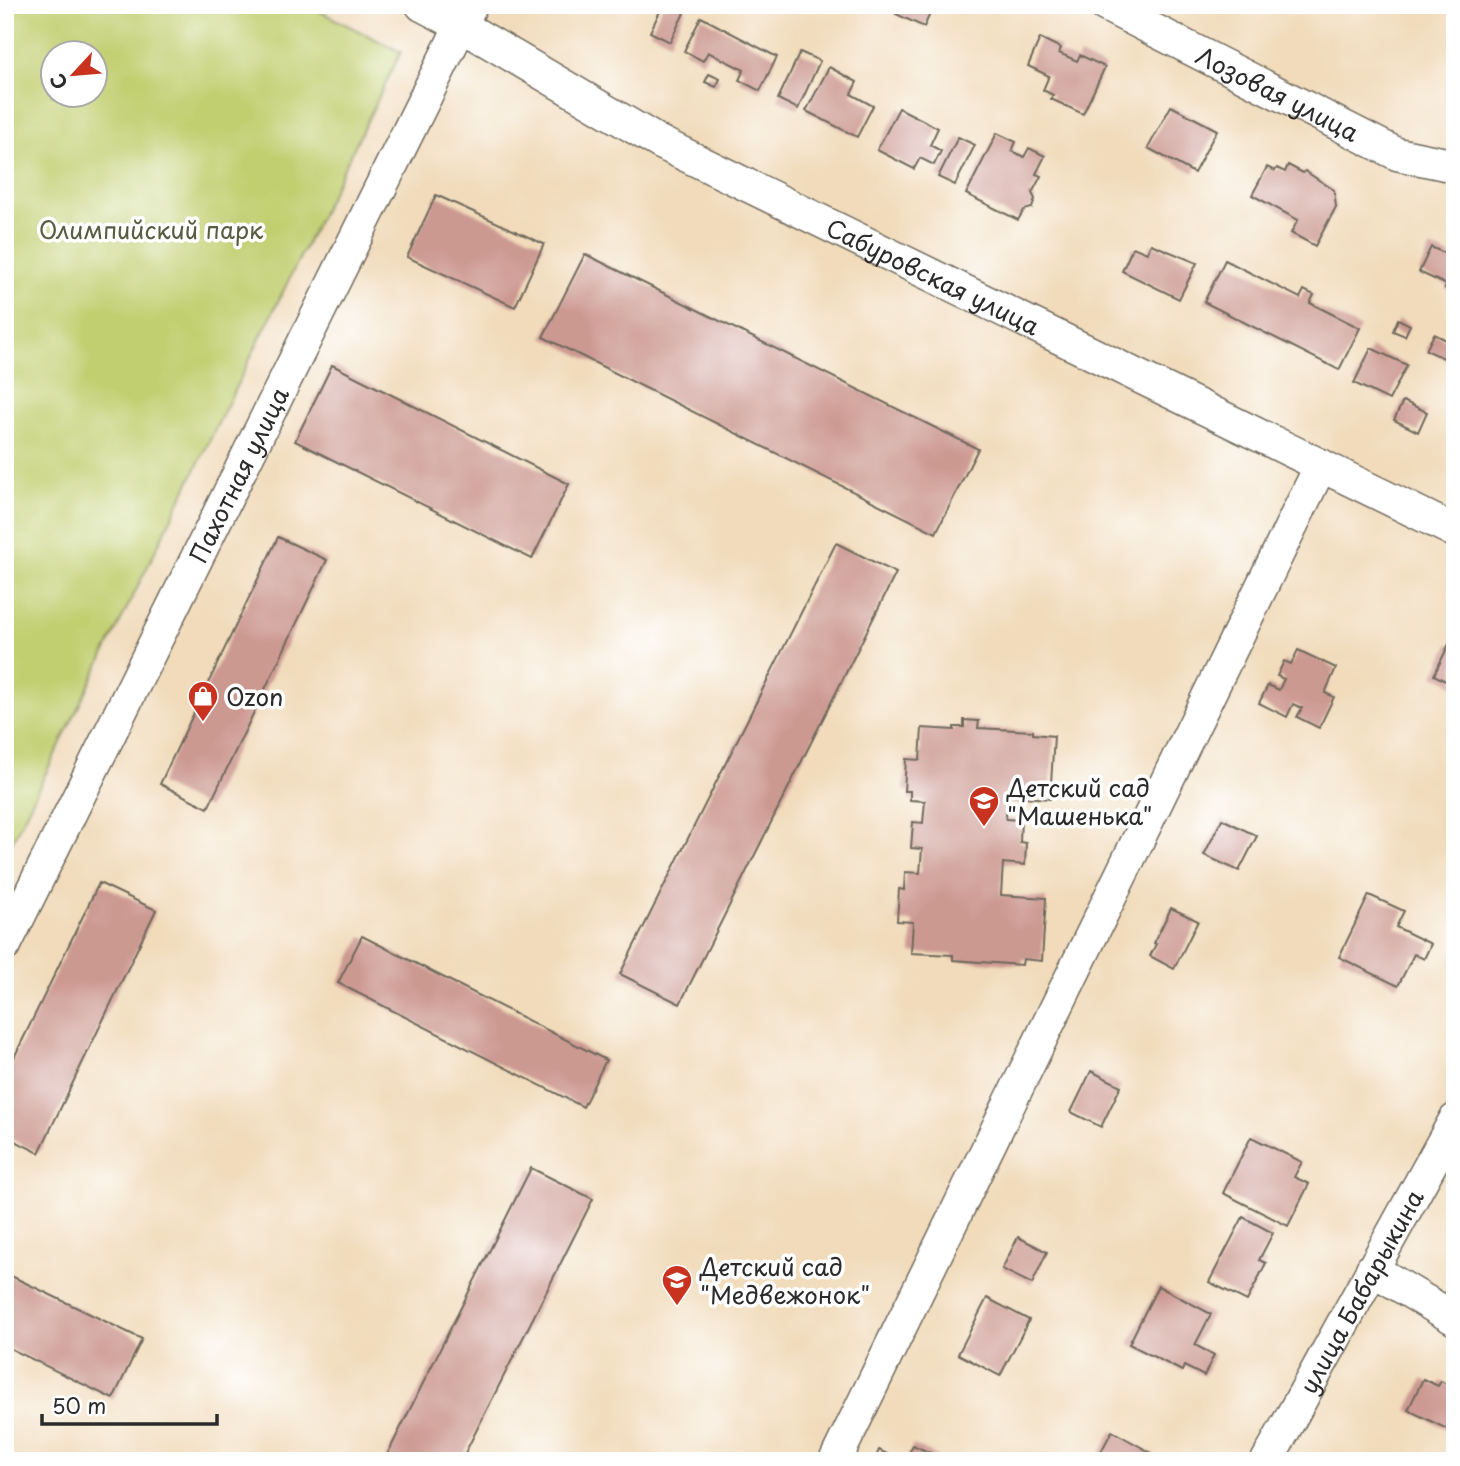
<svg xmlns="http://www.w3.org/2000/svg" width="1460" height="1466" font-family="'Playpen Sans',sans-serif">
<style>
.green{fill:#c1cf70;stroke:#767d4e;stroke-width:2;fill-rule:evenodd}
.building{fill:#cc9991}
.lines{fill:none;stroke-linecap:round;stroke-linejoin:round}
.minor-casing{stroke:#70695d;stroke-width:35}
.minor{stroke:#fff;stroke-width:32}
.labels{text-anchor:middle;dominant-baseline:central;stroke-width:7;stroke-linejoin:round;paint-order:stroke}
.street-label{font-size:24px;fill:#2b2b2b;stroke:#fff}
.park-label{font-size:24px;fill:#585c40;stroke:#fff}
.poi-label{font-size:24px;fill:#2b2b2b;stroke:#fff;text-anchor:start}
</style>
<rect width="100%" height="100%" fill="#fff"/>
<filter id="ink" filterUnits="userSpaceOnUse"><feTurbulence type="fractalNoise" baseFrequency=".0143" numOctaves="2"/><feDisplacementMap in="SourceGraphic" scale="14" xChannelSelector="R" yChannelSelector="G"/><feConvolveMatrix kernelMatrix="1 2 1 2 8 2 1 2 1" color-interpolation-filters="sRGB"/></filter>
<filter id="wash" filterUnits="userSpaceOnUse"><feTurbulence type="fractalNoise" baseFrequency=".00686" numOctaves="4" result="noise"/><feDisplacementMap in="SourceGraphic" scale="28" xChannelSelector="R" yChannelSelector="G"/><feGaussianBlur stdDeviation="1.57" result="paint"/><feColorMatrix in="noise" values="0 0 0 0 0 0 0 0 0 0 0 0 0 0 0 0 0 1.4 0 .05"/><feComposite in="paint" operator="in"/></filter>
<g filter="url(#wash)">
<rect width="100%" height="100%" fill="#f1dbbb"/>
<path class="green" d="M5 5H307L401 52 5 856ZM52 52H94V94H52Z"/>
<g id="blocks">
<g class="building">
<polygon points="663,5 679,5 686,9 670,42 650,32"/>
<polygon points="900,5 934,5 924,27 896,14"/>
<polygon points="701,17 777,57 760,91 739,80 744,70 708,52 703,61 684,51"/>
<polygon points="1040,38 1061,48 1059,53 1077,61 1080,55 1105,67 1083,114 1051,99 1053,95 1043,90 1049,76 1028,66"/>
<polygon points="800,52 820,61 798,109 778,99"/>
<polygon points="829,67 857,82 851,94 873,106 857,137 806,111"/>
<polygon points="709,74 720,79 716,87 705,82"/>
<polygon points="1171,106 1217,130 1194,173 1148,148"/>
<polygon points="899,108 938,128 930,145 941,151 934,165 920,158 914,169 877,150"/>
<polygon points="997,133 1016,142 1012,151 1024,157 1029,148 1045,156 1036,174 1041,176 1032,193 1035,199 1032,208 1024,210 1018,220 966,194"/>
<polygon points="958,137 975,145 955,185 938,177"/>
<polygon points="1288,165 1303,173 1305,171 1334,190 1336,207 1315,246 1291,233 1298,220 1252,195 1267,167 1275,171 1277,168 1285,172"/>
<polygon points="436,195 544,244 515,307 407,257"/>
<polygon points="1151,244 1197,263 1179,299 1122,271 1133,247 1147,253"/>
<polygon points="1431,247 1455,258 1455,293 1445,288 1447,285 1419,272"/>
<polygon points="585,254 978,449 936,533 543,337"/>
<polygon points="1225,260 1300,298 1304,290 1314,295 1310,303 1360,328 1339,370 1204,302"/>
<polygon points="1398,319 1410,325 1405,336 1393,331"/>
<polygon points="1434,334 1455,344 1448,360 1426,350"/>
<polygon points="1371,348 1407,365 1389,400 1354,383"/>
<polygon points="332,365 569,484 532,559 295,441"/>
<polygon points="1403,401 1427,412 1418,432 1394,420"/>
<polygon points="278,537 327,560 208,808 160,784"/>
<polygon points="836,543 896,573 680,1004 620,974"/>
<polygon points="1449,644 1455,646 1455,686 1434,675"/>
<polygon points="1298,650 1336,668 1325,693 1334,697 1319,728 1297,717 1302,708 1293,704 1287,717 1259,703 1268,685 1279,690 1284,679 1277,676 1284,661 1291,664"/>
<polygon points="964,720 979,721 978,728 1033,731 1033,734 1054,736 1050,799 1007,796 1006,819 1021,820 1020,842 1026,843 1025,865 1003,863 1001,895 1046,898 1042,961 1023,959 1022,965 953,960 953,955 911,953 913,922 897,921 899,889 904,890 905,872 920,873 922,849 911,848 913,822 923,823 925,801 910,800 910,791 904,791 906,759 920,760 922,728 954,730 954,727 964,727"/>
<polygon points="1222,819 1257,836 1239,871 1204,855"/>
<polygon points="99,883 156,910 39,1153 5,1136 5,1076"/>
<polygon points="1369,895 1404,911 1396,927 1431,944 1424,959 1414,954 1398,986 1339,957"/>
<polygon points="1171,908 1198,921 1174,969 1150,956 1156,944 1154,943"/>
<polygon points="362,936 606,1060 583,1107 338,983"/>
<polygon points="1091,1071 1121,1086 1101,1127 1071,1112"/>
<polygon points="1251,1137 1302,1162 1294,1177 1309,1184 1288,1226 1223,1193"/>
<polygon points="531,1168 593,1199 461,1461 384,1461"/>
<polygon points="1243,1217 1273,1233 1259,1260 1266,1263 1247,1301 1209,1282"/>
<polygon points="1018,1237 1047,1252 1032,1284 1002,1269"/>
<polygon points="5,1273 142,1339 113,1399 5,1346"/>
<polygon points="1158,1286 1211,1314 1195,1345 1214,1355 1204,1376 1184,1366 1182,1371 1129,1344"/>
<polygon points="987,1298 1029,1320 1000,1376 958,1354"/>
<polygon points="1423,1379 1438,1386 1441,1381 1455,1389 1455,1433 1408,1410"/>
<polygon points="1112,1431 1166,1461 1096,1461"/>
<polygon points="913,1445 939,1457 937,1461 905,1461"/>
<polygon points="879,1450 901,1461 874,1461"/>
</g>
</g>
</g>
<g filter="url(#ink)">
<use href="#blocks" fill-opacity="0" stroke="#70695d" stroke-width="2"/>
<g class="lines">
<g class="minor-casing">
<g id="minor">
<path id="s1" d="M422 5 462 26 659 142 1455 531"/>
<path id="s2" d="M1105 5 1397 154 1455 166"/>
<path id="s3" d="M5 945 471 5"/>
<polyline points="1372,1269 1455,1319"/>
<polyline points="835,1461 1321,465"/>
<path id="s4" d="M1267 1461 1455 1120"/>
</g>
</g>
<use href="#minor" class="minor"/>
</g>
</g>
<defs>
<g id="shop-pin" transform="scale(1.575)"><path d="M0 17L-7.5 6A9.5 9.5 0 1 1 7.5 6Z" fill="#c8321e" stroke="#fff"/><path d="M-5-2.5h2.3a2.7 3.5 0 0 1 5.4 0H5L5.5 6h-11ZM-1.5-2.5h3a1.5 2.3 0 0 0-3 0Z" fill="#fff"/></g>
<g id="school-pin" transform="scale(1.575)"><path d="M0 17L-7.5 6A9.5 9.5 0 1 1 7.5 6Z" fill="#c8321e" stroke="#fff"/><path d="M0-5L7-2L0 1L-7-2ZM-4 1L0 2.5L4 1V4Q0 6-4 4Z" fill="#fff"/></g>
</defs>
<g fill-rule="evenodd">
<use href="#shop-pin" x="203" y="696"/>
<use href="#school-pin" x="984" y="801"/>
<use href="#school-pin" x="677" y="1280"/>
</g>
<g class="labels">
<g class="street-label">
<text stroke="none"><textPath href="#s2" startOffset="194">Лозовая улица</textPath></text>
<text stroke="none"><textPath href="#s1" startOffset="579">Сабуровская улица</textPath></text>
<text stroke="none"><textPath href="#s3" startOffset="525">Пахотная улица</textPath></text>
<text stroke="none"><textPath href="#s4" startOffset="194">улица Бабарыкина</textPath></text>
</g>
<g class="park-label">
<text x="151" y="229">Олимпийский парк</text>
</g>
<g class="poi-label">
<text x="226" y="696">Ozon</text>
<text x="1007" y="787">Детский сад<tspan x="1007" dy="28">"Машенька"</tspan></text>
<text x="700" y="1266">Детский сад<tspan x="700" dy="28">"Медвежонок"</tspan></text>
</g>
</g>
<rect width="1460" height="1466" fill="none" stroke="#fff" stroke-width="28"/>
<g transform="translate(74 74) rotate(244)"><circle r="33" fill="#ffffff" stroke="#aaaaaa" stroke-width="2"/>
<path d="M0-5L12 26L0 18L-12 26Z" fill="#c8321e"/>
<text y="-10" font-size="19" font-weight="bold" text-anchor="middle" fill="#2b2b2b">С</text>
</g>
<path d="M42 1414v10h175v-10" fill="none" stroke="#2b2b2b" stroke-width="3.5"/>
<text x="52" y="1414" font-size="21" fill="#2b2b2b" stroke="#ffffff" stroke-width="5" paint-order="stroke">50 m</text>
</svg>
